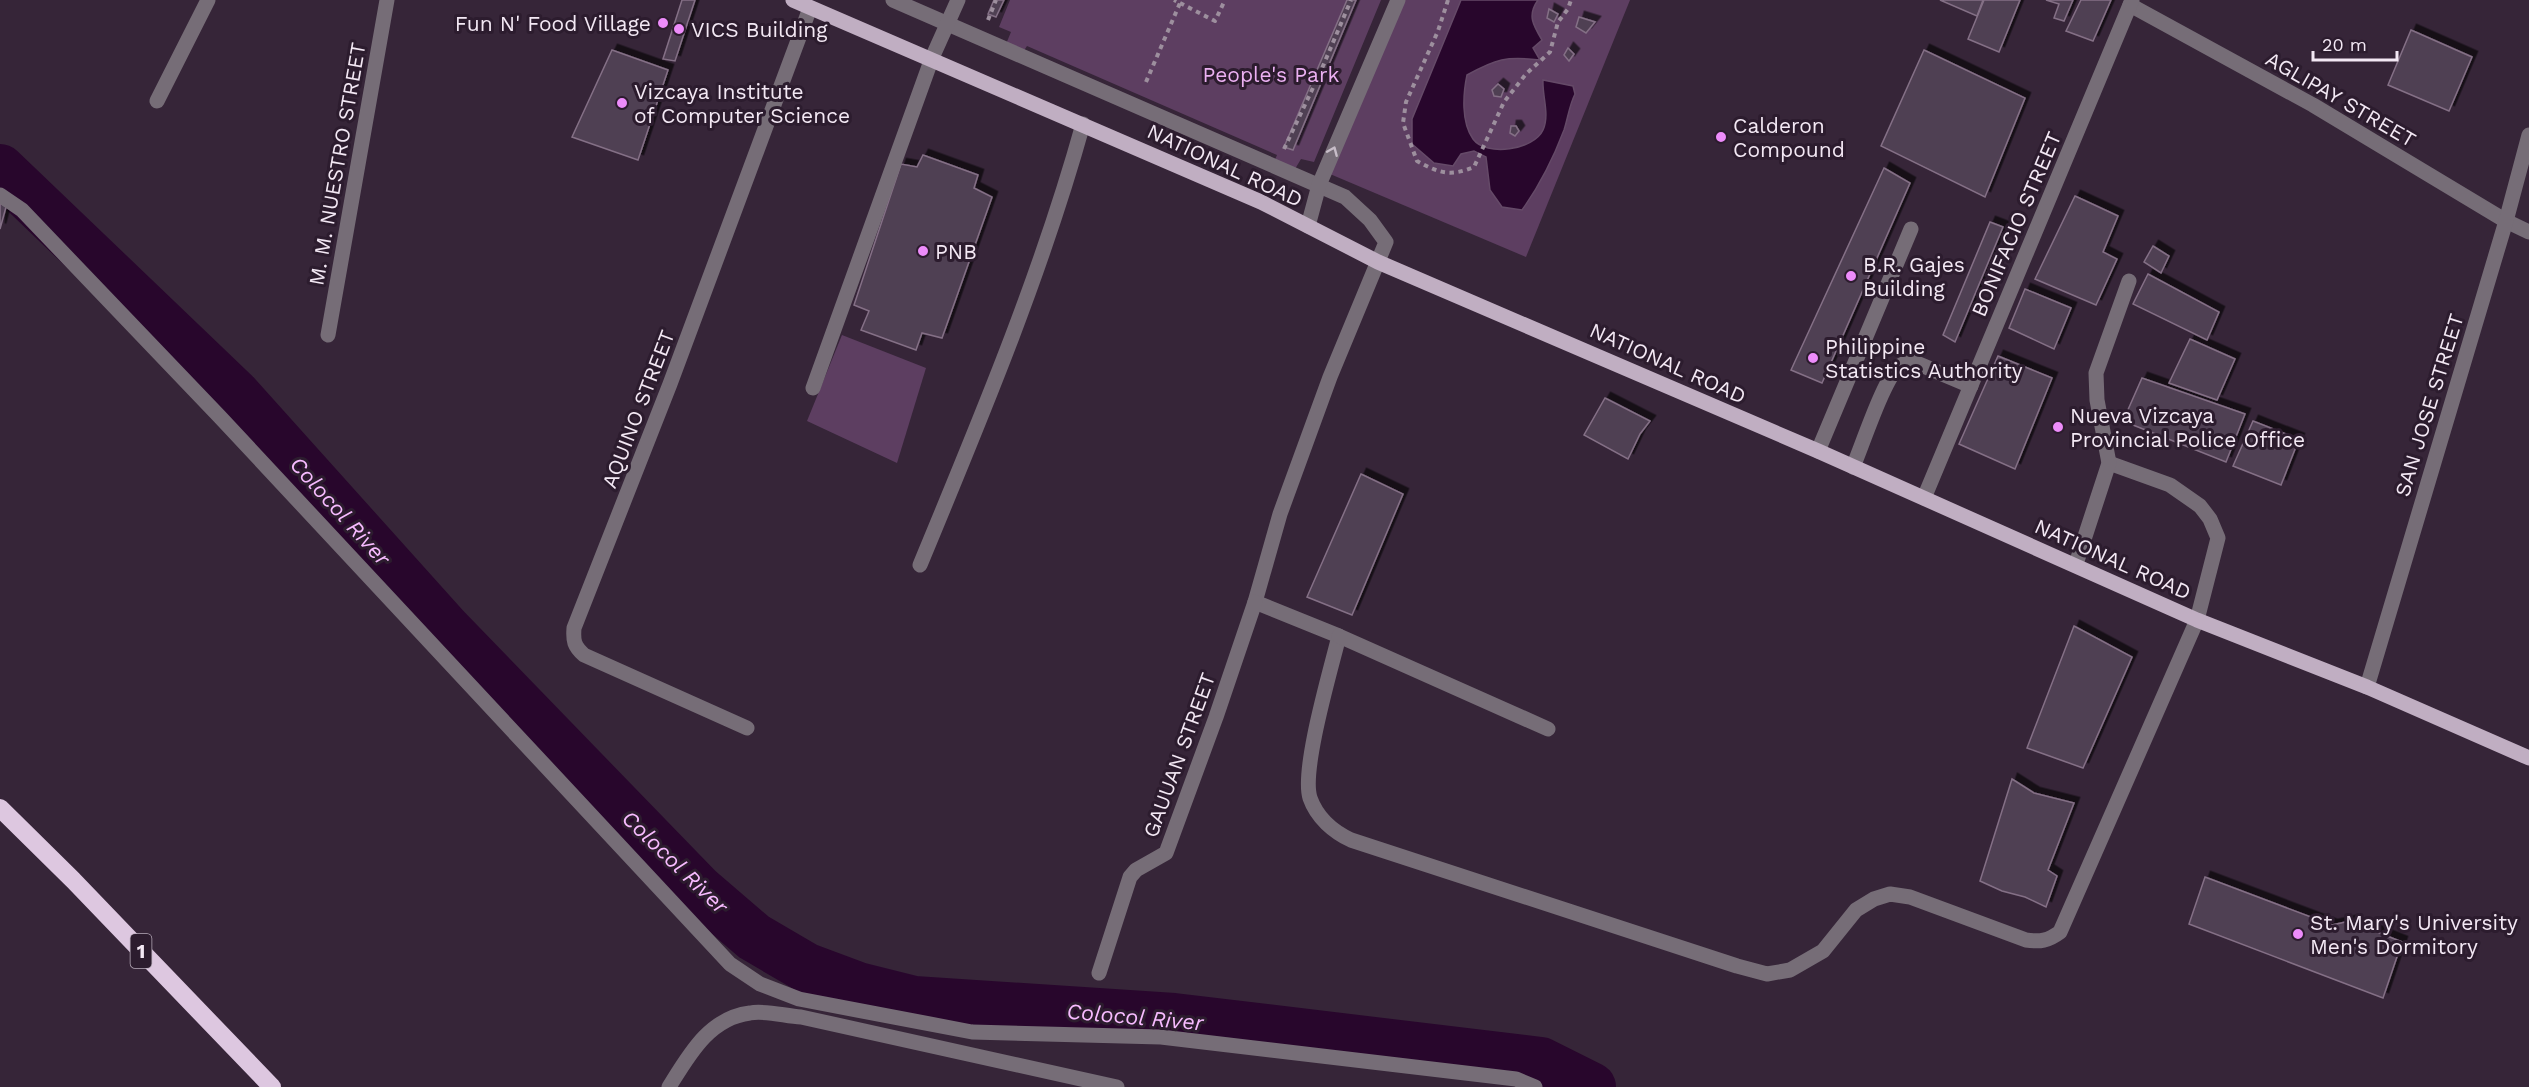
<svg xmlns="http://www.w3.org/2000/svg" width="2529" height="1087" font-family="'Work Sans',sans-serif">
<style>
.green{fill:#5d3e61}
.water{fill:#28062c;stroke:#654a68;stroke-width:1.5}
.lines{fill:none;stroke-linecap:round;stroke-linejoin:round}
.river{stroke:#28062c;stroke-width:50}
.building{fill:#503f53;stroke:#847086;stroke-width:1.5;filter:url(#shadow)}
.path{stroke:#9d8f9e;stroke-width:4;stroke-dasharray:4.5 4.5;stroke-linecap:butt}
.minor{stroke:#766d77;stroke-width:15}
.major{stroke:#c0aec2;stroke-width:15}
.highway{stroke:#ddc7e0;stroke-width:18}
.oneway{stroke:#c7bdc8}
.poi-dot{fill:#ed8cfa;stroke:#2c1c2e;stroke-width:2}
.labels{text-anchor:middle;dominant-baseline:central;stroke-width:6;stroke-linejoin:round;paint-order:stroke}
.shield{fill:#2c1c2e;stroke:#b7abb9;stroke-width:1.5}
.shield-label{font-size:20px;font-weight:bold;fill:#f3e8f4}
.poi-label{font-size:21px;fill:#f3e8f4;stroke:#2c1c2e;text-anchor:start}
.park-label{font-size:21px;fill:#ebb0f2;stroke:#2c1c2e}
.street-label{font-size:21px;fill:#f3e8f4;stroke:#2c1c2e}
.water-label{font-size:22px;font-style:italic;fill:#f7bbff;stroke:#2c1c2e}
</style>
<defs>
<filter id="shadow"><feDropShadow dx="5.5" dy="-5.5" stdDeviation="0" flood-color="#0009"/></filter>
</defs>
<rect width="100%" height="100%" fill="#362538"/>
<g class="green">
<polygon points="1010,0 1381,0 1314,162 1301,159 1295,169 1274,162 1277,155 1027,46 1023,52 1006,44 1011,32 999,27"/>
<polygon points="1404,0 1630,0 1526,257 1330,174"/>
<polygon points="842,335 926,368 897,463 807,421"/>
</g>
<path class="water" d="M1461 0H1538C1527 15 1533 25 1542 40L1533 48 1540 60C1506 56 1496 59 1467 75 1463 94 1461 122 1473 139 1486 157 1534 150 1543 130 1550 114 1542 96 1543 80L1573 86 1575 94C1569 106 1568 118 1564 130 1553 159 1540 185 1522 210L1502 207 1490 190 1486 157 1474 151 1461 154 1453 166 1434 163 1412 144V119Z"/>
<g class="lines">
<polyline class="river" points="0,169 235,394 446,629 698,889 754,937 807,968 858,987 914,1001 1174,1018 1541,1062 1591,1087"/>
</g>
<g class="building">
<polygon points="682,0 695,0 675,61 663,59"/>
<polygon points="994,0 1004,0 996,17 988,14"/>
<polygon points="1347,0 1356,0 1293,150 1284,147"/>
<polygon points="1940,0 1983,0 1977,16"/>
<polygon points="1984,0 2020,0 1999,52 1968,39"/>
<polygon points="2046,0 2073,0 2064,21 2054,18 2059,4"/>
<polygon points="2081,0 2111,0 2093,41 2066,31"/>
<polygon points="1549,9 1558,14 1554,22 1547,18"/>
<polygon points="1579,17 1595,22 1586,33 1576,27"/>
<polygon points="2411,30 2472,57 2449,111 2388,85"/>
<polygon points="1568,48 1574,54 1569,61 1564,55"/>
<polygon points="612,50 668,70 638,160 572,137"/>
<polygon points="1924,50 2025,98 1985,197 1881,146"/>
<polygon points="1498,84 1504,89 1501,97 1494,96 1492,90"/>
<polygon points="1511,126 1516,126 1519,131 1515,136 1510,133"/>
<polygon points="923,155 978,175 974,188 992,197 942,338 922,333 916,350 861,330 869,311 854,305 901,164 917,167"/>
<polygon points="1884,168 1910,183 1822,383 1791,370"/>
<polygon points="2075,196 2118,216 2103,252 2117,259 2096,305 2035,279"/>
<polygon points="0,203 6,207 0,229"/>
<polygon points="1990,222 2003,227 1955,342 1943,335"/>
<polygon points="2153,246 2169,256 2161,273 2144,262"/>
<polygon points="2148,274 2219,312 2207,340 2133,304"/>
<polygon points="2025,289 2071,308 2054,349 2009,328"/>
<polygon points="2190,339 2235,359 2217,400 2169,383"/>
<polygon points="1998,356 2052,378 2015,469 1959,444"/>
<polygon points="2142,378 2245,414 2226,462 2123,421"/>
<polygon points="1605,398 1650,421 1640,434 1628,459 1584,435"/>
<polygon points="2253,421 2299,439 2281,485 2233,466"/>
<polygon points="1361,474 1403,494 1352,615 1307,597"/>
<polygon points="2074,626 2132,657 2083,768 2027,748"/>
<polygon points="2012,779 2034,793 2074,803 2048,870 2057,876 2046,907 2025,897 2002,891 1980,881"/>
<polygon points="2205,877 2332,925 2350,921 2402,942 2383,998 2189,924"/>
</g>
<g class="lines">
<g class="path">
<path d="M1448 0 1438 31 1406 102 1403 123 1417 161C1439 173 1450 177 1474 167L1504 102 1526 74 1550 52 1558 22 1568 9 1571 0"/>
<polyline points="1180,3 1215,21 1225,0"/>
<polyline points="988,20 996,0"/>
<polyline points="1146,82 1180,3 1174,0"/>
<polyline points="1284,149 1320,73 1351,0"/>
</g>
<g class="minor">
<path d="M893 0 1345 197 1370 220 1386 242 1330 377 1280 514 1255 602 1339 636C1331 669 1301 770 1310 798 1317 818 1334 832 1351 840L1737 966 1767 974 1790 970 1823 951 1856 910 1874 899 1890 894 1910 897 2026 940C2040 942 2048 941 2060 932L2197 620 2218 538 2210 519 2200 506 2170 485 2109 463"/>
<polyline points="2130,5 2313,105 2506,221 2529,232"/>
<polyline points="157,101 208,0"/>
<polyline points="0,195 22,210 220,417 730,964 760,984 799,999 972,1032 1161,1037 1516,1079 1535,1087"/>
<polyline points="1308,226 1319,185 1398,0"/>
<polyline points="328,335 387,0"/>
<polyline points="813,388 932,58 958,0"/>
<polyline points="1818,451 1911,229"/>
<path d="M1853 467C1863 443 1882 385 1897 368 1902 363 1907 362 1914 362L1971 386"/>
<polyline points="1924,498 2132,0"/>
<polyline points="2076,564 2109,463 2097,400 2096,373 2129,281"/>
<path d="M920 565C980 420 1041 275 1083 124"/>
<polyline points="1339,636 1548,729"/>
<polyline points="2367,687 2506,221 2529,135"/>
<path d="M747 728 584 655C574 646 573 641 574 628L670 384 810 8"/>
<polyline points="1099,973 1130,877 1136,870 1166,853 1216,717 1255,602"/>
<path d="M669 1087C689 1055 709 1018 750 1013 765 1010 785 1016 801 1017L1117 1087"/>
</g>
<polyline class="major" points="793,0 1261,202 1378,262 1818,451 2197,620 2367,687 2529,758"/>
<polyline class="highway" points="0,808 73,880 272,1087"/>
</g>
<defs><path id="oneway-chevron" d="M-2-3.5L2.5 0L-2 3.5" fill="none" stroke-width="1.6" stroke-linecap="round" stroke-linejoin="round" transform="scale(1.5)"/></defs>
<use class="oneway" href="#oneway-chevron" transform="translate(1333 151) rotate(-67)"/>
<g class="poi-dot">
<circle cx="663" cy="23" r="6"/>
<circle cx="679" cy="29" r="6"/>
<circle cx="622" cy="103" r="6"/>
<circle cx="1721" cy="137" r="6"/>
<circle cx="923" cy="251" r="6"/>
<circle cx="1851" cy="276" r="6"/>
<circle cx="1813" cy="358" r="6"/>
<circle cx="2058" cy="427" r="6"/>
<circle cx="2298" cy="934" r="6"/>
</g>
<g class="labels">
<rect class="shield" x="130.5" y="934" width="21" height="34" rx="4.5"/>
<g class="shield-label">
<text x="141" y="951">1</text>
</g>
<g class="poi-label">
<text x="651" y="23" text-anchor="end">Fun N' Food Village</text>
<text x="691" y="29">VICS Building</text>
<text x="634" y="91">Vizcaya Institute<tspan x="634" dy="24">of Computer Science</tspan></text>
<text x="1733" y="125">Calderon<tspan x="1733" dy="24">Compound</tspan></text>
<text x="935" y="251">PNB</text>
<text x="1863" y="264">B.R. Gajes<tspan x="1863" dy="24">Building</tspan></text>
<text x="1825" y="346">Philippine<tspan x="1825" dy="24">Statistics Authority</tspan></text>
<text x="2070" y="415">Nueva Vizcaya<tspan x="2070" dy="24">Provincial Police Office</tspan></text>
<text x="2310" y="922">St. Mary's University<tspan x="2310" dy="24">Men's Dormitory</tspan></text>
</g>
<g class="park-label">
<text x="1271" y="74">People's Park</text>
</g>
<g class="street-label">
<text transform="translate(2341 99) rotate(30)">AGLIPAY STREET</text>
<text transform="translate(337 164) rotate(-80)">M. M. NUESTRO STREET</text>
<text transform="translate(1225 165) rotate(25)">NATIONAL ROAD</text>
<text transform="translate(2016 224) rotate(-67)">BONIFACIO STREET</text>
<text transform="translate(1668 363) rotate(24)">NATIONAL ROAD</text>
<text transform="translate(2429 405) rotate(-73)">SAN JOSE STREET</text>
<text transform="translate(638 409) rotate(-69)">AQUINO STREET</text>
<text transform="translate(2113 559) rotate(24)">NATIONAL ROAD</text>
<text transform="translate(1179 755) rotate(-70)">GAUUAN STREET</text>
</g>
<g class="water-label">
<text transform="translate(340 511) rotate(48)">Colocol River</text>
<text transform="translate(675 862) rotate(44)">Colocol River</text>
<text transform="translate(1135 1017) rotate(5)">Colocol River</text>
</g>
</g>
<path d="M2313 51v9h84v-9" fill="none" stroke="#f3e8f4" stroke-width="3"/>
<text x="2322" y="51" font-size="18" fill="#f3e8f4" stroke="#2c1c2e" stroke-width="4.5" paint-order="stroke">20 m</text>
</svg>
